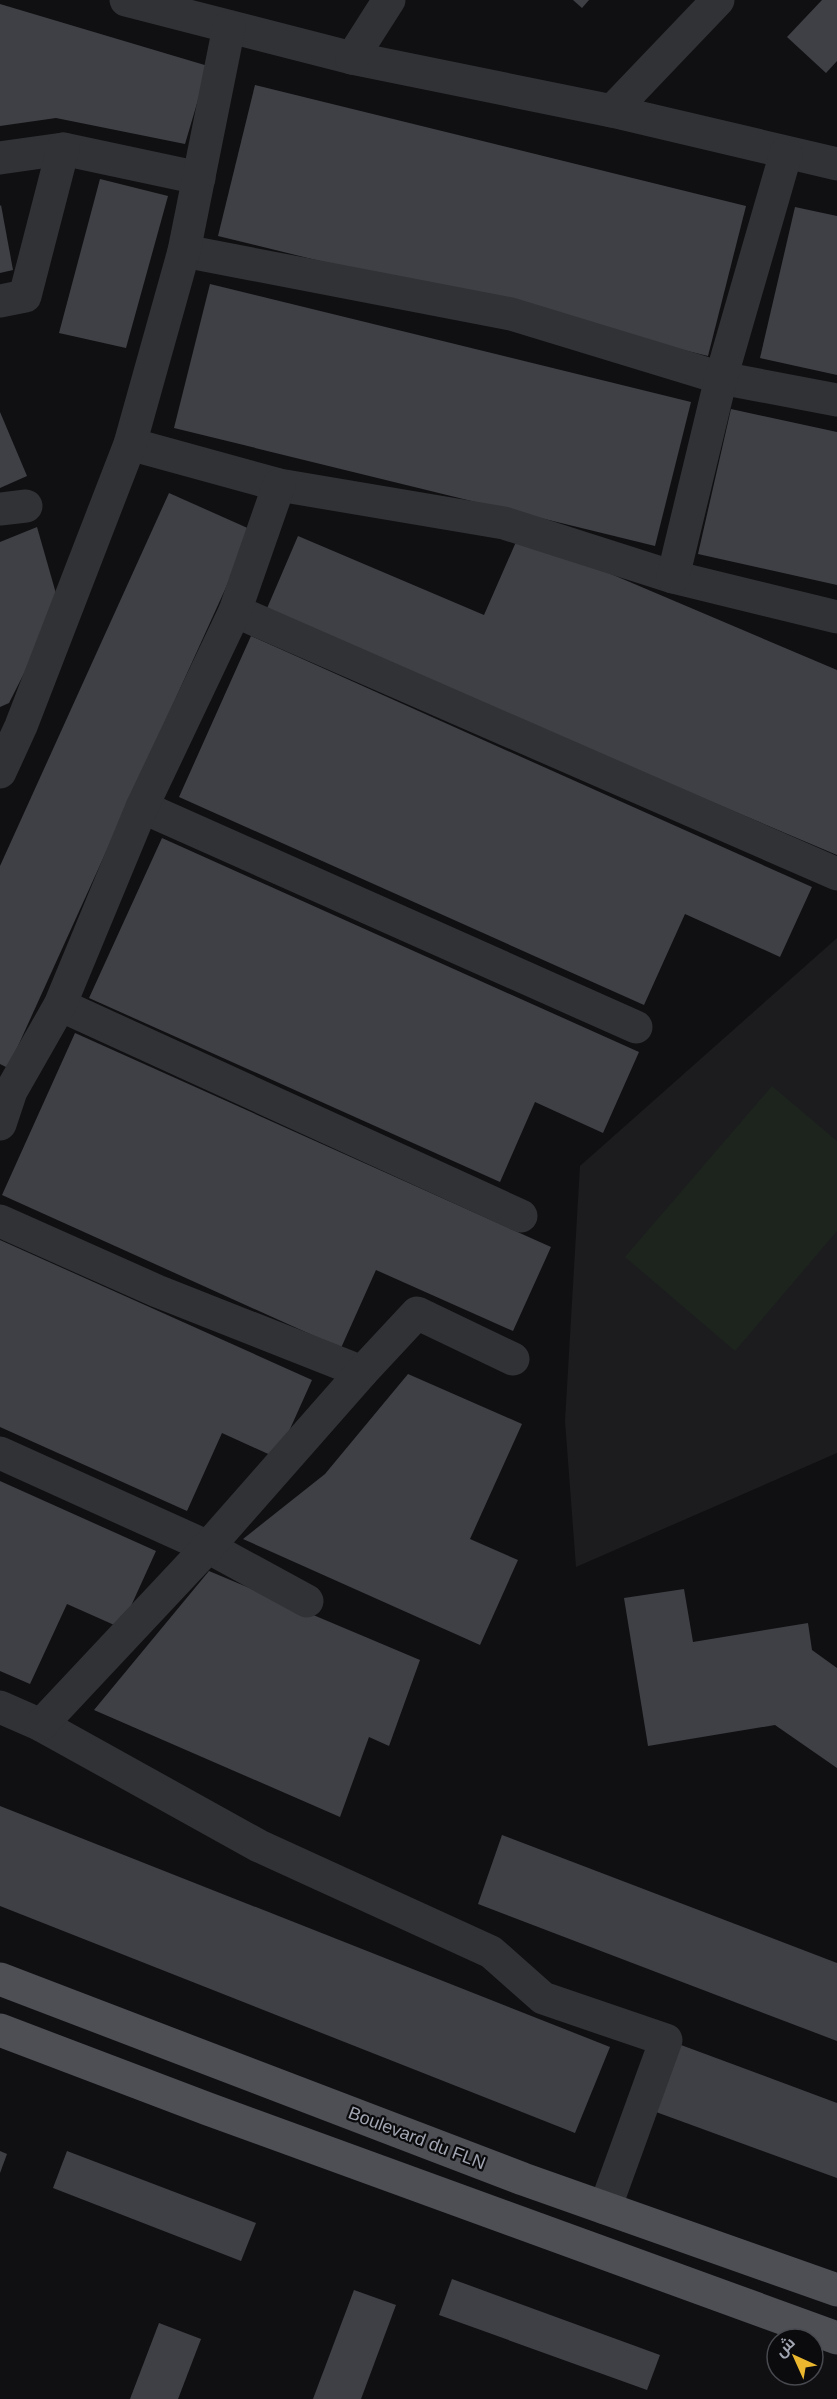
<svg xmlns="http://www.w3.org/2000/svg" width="837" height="2399" font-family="Arial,Cairo,sans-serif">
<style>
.built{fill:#1c1c1f}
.green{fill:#1d241e}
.building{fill:#3f4045}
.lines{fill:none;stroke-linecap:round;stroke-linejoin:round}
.minor{stroke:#313236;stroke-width:33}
.major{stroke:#4d4f55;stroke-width:33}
.labels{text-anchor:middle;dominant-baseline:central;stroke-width:4.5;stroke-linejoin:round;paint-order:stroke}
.street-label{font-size:18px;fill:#a2a6b2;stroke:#0b0b0d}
</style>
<rect width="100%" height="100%" fill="#101012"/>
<polygon class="built" points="837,938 837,1453 576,1567 565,1421 580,1166"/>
<polygon class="green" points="772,1086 837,1141 837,1231 735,1351 625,1257"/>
<g class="building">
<polygon points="573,0 589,0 582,8"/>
<polygon points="822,0 837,0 837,61 826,73 787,37"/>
<polygon points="0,4 208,66 185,144 56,118 0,126"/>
<polygon points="255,85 746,206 708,356 218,236"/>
<polygon points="100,179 168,196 126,348 59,333"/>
<polygon points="1,205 13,270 0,273 0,206"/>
<polygon points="795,207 837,216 837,375 760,358"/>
<polygon points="210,284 691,402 655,546 174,428"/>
<polygon points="731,409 837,432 837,585 698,554"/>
<polygon points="0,412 27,476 0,488"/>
<polygon points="169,493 252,530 8,1068 0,1064 0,866"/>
<polygon points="37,527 59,604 9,703 0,707 0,542"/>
<polygon points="519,535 837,670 837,855 265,613 298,536 484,615"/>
<polygon points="251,636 812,887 780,957 685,914 644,1005 179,797"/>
<polygon points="162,838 639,1052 603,1133 535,1102 500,1182 89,998"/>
<polygon points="75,1033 551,1247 513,1331 376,1270 341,1348 2,1195"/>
<polygon points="0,1240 312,1380 277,1458 222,1433 187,1511 0,1427"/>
<polygon points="408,1374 522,1424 470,1539 518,1560 480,1645 243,1539 325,1474"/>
<polygon points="0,1481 156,1551 121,1628 67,1604 30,1684 0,1671"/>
<polygon points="209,1571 420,1660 389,1746 369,1737 340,1817 94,1710"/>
<polygon points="684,1589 693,1642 808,1623 812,1650 837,1668 837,1768 775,1725 648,1746 624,1598"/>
<polygon points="0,1806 610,2047 575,2133 0,1906"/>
<polygon points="502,1835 837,1963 837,2041 478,1904"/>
<polygon points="681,2045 837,2103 837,2178 656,2112"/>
<polygon points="0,2151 7,2154 0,2173"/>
<polygon points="67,2151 256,2223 241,2261 53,2188"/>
<polygon points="452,2279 660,2355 647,2390 439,2315"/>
<polygon points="354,2290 396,2305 361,2399 313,2399"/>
<polygon points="159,2323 201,2339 178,2399 130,2399"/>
</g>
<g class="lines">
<g class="minor">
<polyline points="126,0 352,58 612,111 837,164"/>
<polyline points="352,58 389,0"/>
<polyline points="612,111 718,0"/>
<polyline points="0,158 63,149 199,178"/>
<polyline points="184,251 511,314 721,378 837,400"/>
<polyline points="0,301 25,296 63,149"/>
<polyline points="130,444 279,485 504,523 673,577 837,617"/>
<polyline points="0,509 26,506"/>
<polyline points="673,577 721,378 786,153"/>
<polyline points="235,611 837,874"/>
<polyline points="0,772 21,726 130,444 184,251 229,27"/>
<polyline points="142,807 636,1027"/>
<polyline points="60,1005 521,1216"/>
<polyline points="0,1124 11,1091 60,1005 142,807 235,611 279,485"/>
<polyline points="0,1221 157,1291 362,1372"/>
<polyline points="0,1453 208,1547 307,1601"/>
<polyline points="0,1707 41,1725 259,1846 491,1952 543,1998 666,2040 605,2208"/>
<polyline points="41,1725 208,1547 362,1372 417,1313 513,1359"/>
</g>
<g class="major">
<polyline points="0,1979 523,2179 837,2290"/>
<polyline points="0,2030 208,2109 837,2338"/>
</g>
</g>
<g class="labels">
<g class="street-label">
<text transform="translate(417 2138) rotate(21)">Boulevard du FLN</text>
</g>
</g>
<g transform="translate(795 2357) rotate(315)"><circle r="28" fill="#0b0b0d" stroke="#47494f" stroke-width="1.5"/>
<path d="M0-4.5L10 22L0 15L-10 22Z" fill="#eab72f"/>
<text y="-9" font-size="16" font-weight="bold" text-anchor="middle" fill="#a2a6b2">ش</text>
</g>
</svg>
